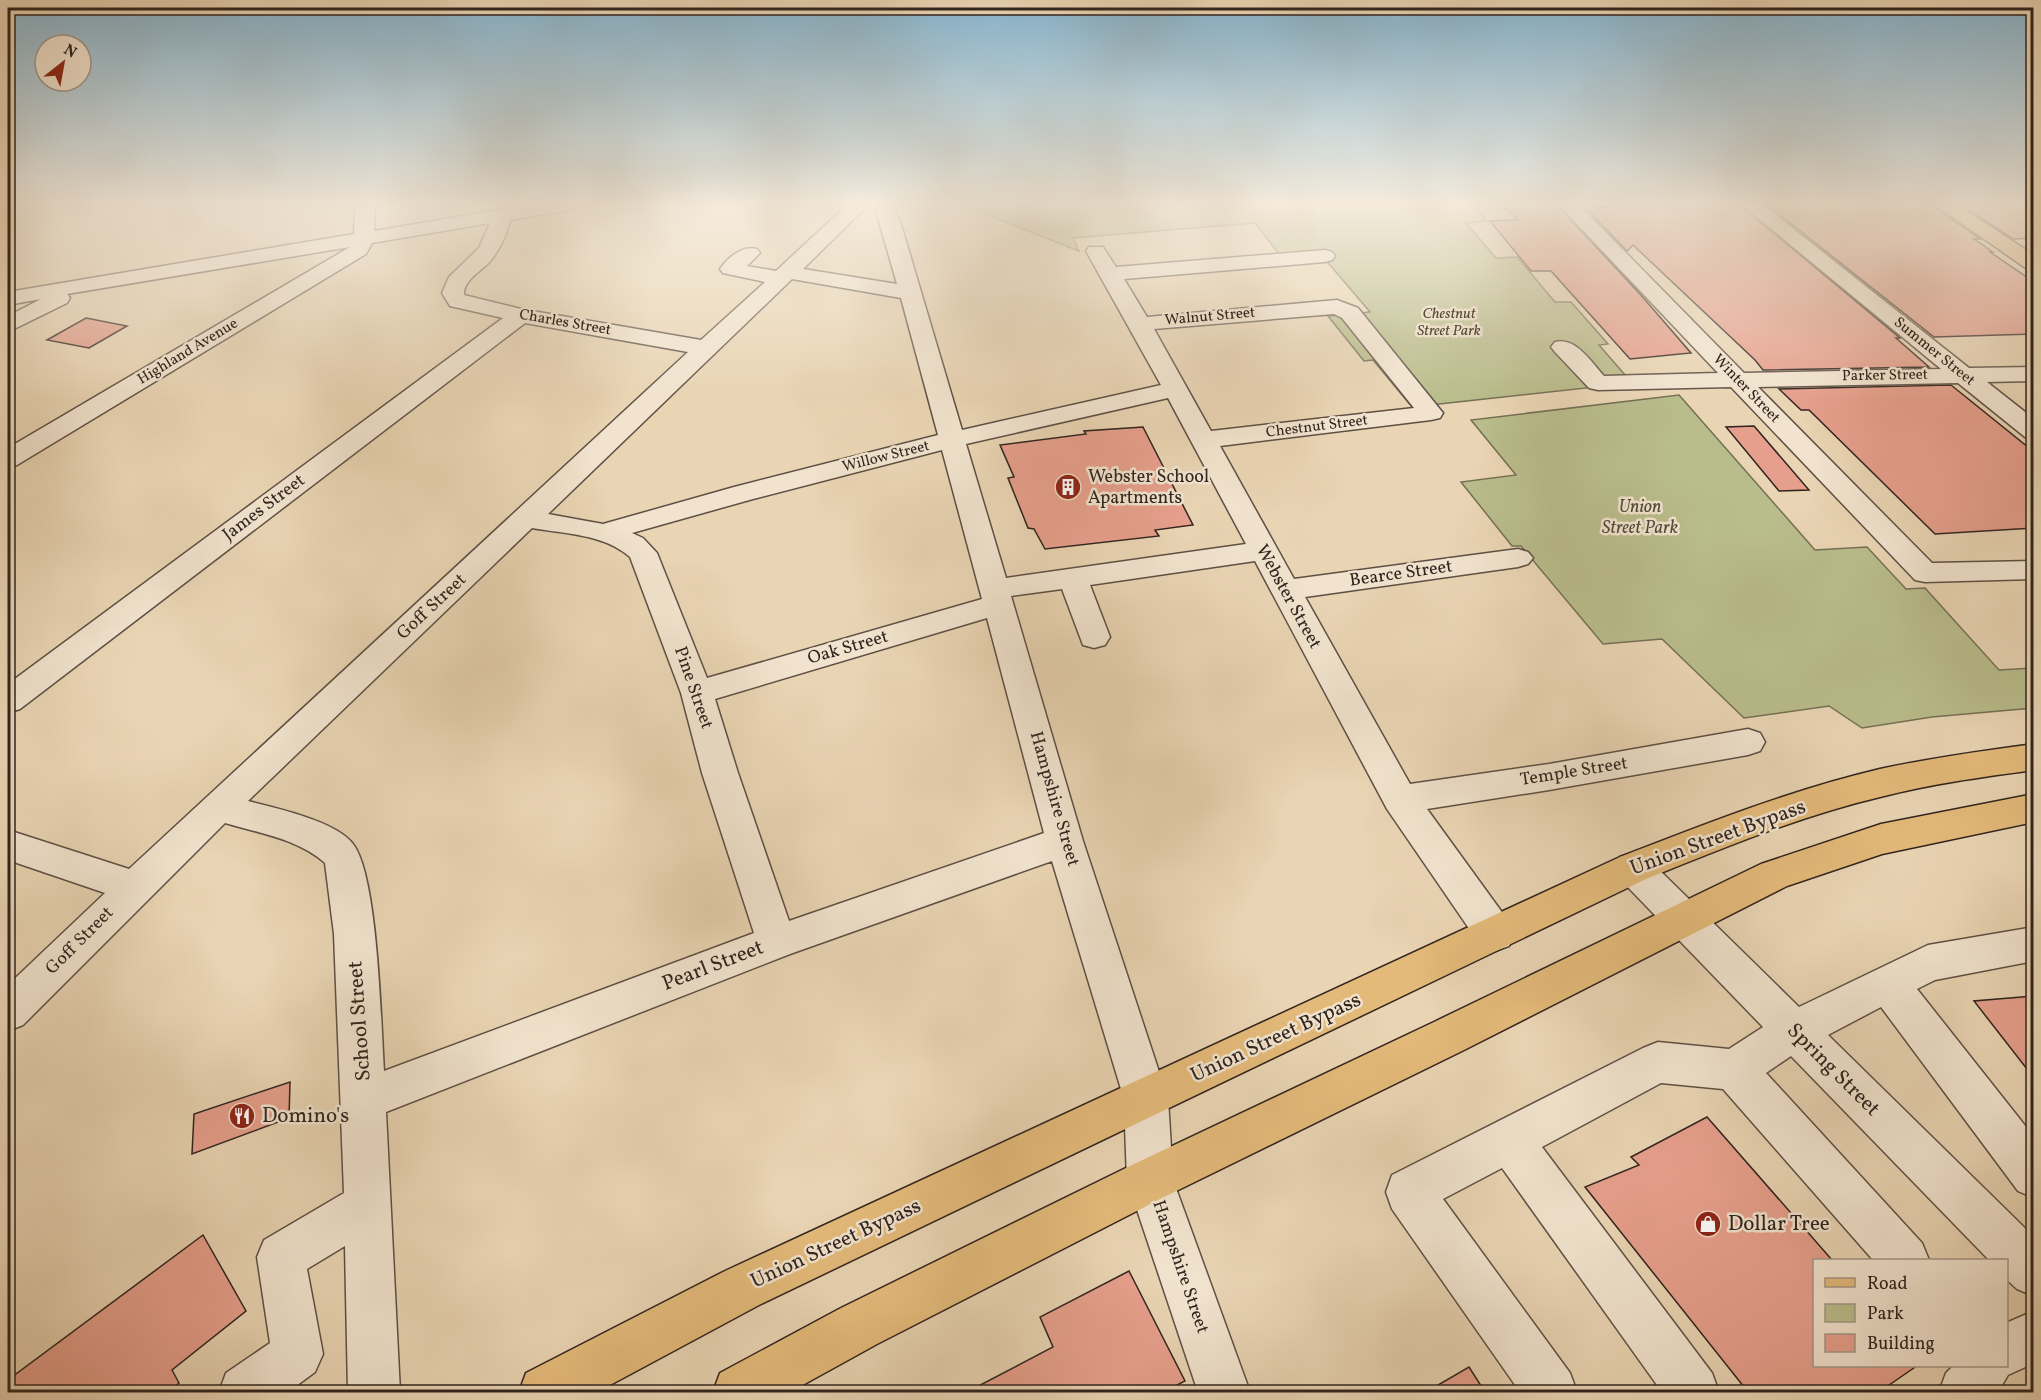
<svg xmlns="http://www.w3.org/2000/svg" width="2041" height="1400" font-family="Vollkorn,serif">
<style>
.green{fill:#b9bc8b;stroke:#747055;stroke-width:1.5}
.building{fill:#e69f8c;stroke:#30241f;stroke-width:1.5}
.lines{fill:none;stroke-linecap:round;stroke-linejoin:round}
.minor-casing{stroke:#5e5044;stroke-width:3}
.major-casing{stroke:#30241f;stroke-width:3}
.highway-casing{stroke:#30241f;stroke-width:3}
.minor{fill:#f1e3ce;fill-rule:evenodd}
.major{fill:#e4ba7a;fill-rule:evenodd}
.highway{fill:#e4ba7a;fill-rule:evenodd}
.labels{text-anchor:middle;dominant-baseline:central;stroke-width:5;stroke-linejoin:round;paint-order:stroke}
.far-park-label{font-size:15px;font-style:italic;fill:#524a3a;stroke:#f1e3ce}
.far-street-label{font-size:15px;fill:#30241f;stroke:#f1e3ce}
.poi-label{font-size:18px;fill:#30241f;stroke:#f1e3ce;text-anchor:start}
.park-label{font-size:18px;font-style:italic;fill:#524a3a;stroke:#f1e3ce}
.street-label{font-size:18px;fill:#30241f;stroke:#f1e3ce}
.near-street-label{font-size:21px;fill:#30241f;stroke:#f1e3ce}
.near-poi-label{font-size:21px;fill:#30241f;stroke:#f1e3ce;text-anchor:start}
</style>
<rect width="100%" height="100%" fill="#e9d4b3"/>
<filter id="stains"><feTurbulence type="fractalNoise" baseFrequency=".00333" numOctaves="4"/><feColorMatrix values="0 0 0 0 .2 0 0 0 0 .09 0 0 0 0 .02 0 0 0 .5 -.17"/></filter>
<radialGradient id="worn" r=".72"><stop offset=".6" stop-color="#630" stop-opacity="0"/><stop offset="1" stop-color="#630" stop-opacity=".3"/></radialGradient>
<g class="green">
<polygon points="979,204 1473,204 1487,221 1466,223 1496,258 1517,257 1555,302 1571,302 1608,344 1599,345 1632,383 1412,407 1373,360 1364,361 1328,316 1370,312 1318,251 1279,254 1255,223 1073,238 1079,251 985,214"/>
<polygon points="1679,395 1815,550 1867,547 1906,589 1925,588 1999,670 2033,668 2033,708 1932,717 1862,728 1829,706 1744,718 1662,639 1603,644 1521,546 1512,546 1461,482 1516,475 1471,420"/>
</g>
<g class="building">
<polygon points="1500,204 1556,204 1640,294 1691,353 1630,359 1551,271 1531,271 1490,221 1518,220"/>
<polygon points="1582,204 1597,207 1739,204 1900,338 1896,338 1929,367 1763,370 1755,360 1633,245 1627,251"/>
<polygon points="1766,204 1918,204 1922,207 1934,207 1980,239 1974,239 1993,252 1990,252 2034,282 2034,334 1934,337"/>
<polygon points="2023,204 2034,211 2034,238 2013,239 1963,206"/>
<polygon points="86,318 127,326 89,348 47,340"/>
<polygon points="1951,385 2034,452 2034,528 1935,534 1809,410 1801,410 1779,389"/>
<polygon points="1754,426 1809,490 1779,491 1726,427"/>
<polygon points="1143,427 1193,525 1155,530 1159,536 1045,549 1034,529 1028,528 1008,478 1014,477 1000,445 1086,434 1084,431"/>
<polygon points="2034,996 2034,1078 1974,1001"/>
<polygon points="290,1082 289,1118 192,1154 194,1114"/>
<polygon points="1707,1117 1832,1260 1815,1260 1815,1365 1918,1365 1879,1392 1748,1392 1585,1187 1639,1165 1631,1157"/>
<polygon points="203,1235 246,1311 172,1370 179,1383 168,1392 8,1392 8,1380"/>
<polygon points="1129,1271 1185,1381 1164,1392 967,1392 1053,1347 1040,1317"/>
<polygon points="1469,1367 1485,1392 1426,1392"/>
</g>
<g class="lines">
<g class="minor-casing">
<g id="minor">
<path d="M355 204H375L374 231 533 204H579L577 208 570 210 510 220C507 234 501 247 492 259 484 270 463 279 464 295L521 309 701 340 765 282 723 273 720 269C728 257 743 245 757 249L760 253 747 266 776 271 848 204H869L803 269 897 284 874 204H893L903 231 962 430 1161 385 1086 251 1089 247H1103L1116 267 1325 250 1332 252 1335 256 1332 260 1325 262 1124 279 1147 317 1337 300 1358 308 1443 413 1440 418 1431 420 1220 446 1294 579 1518 549 1528 552 1533 558 1528 564 1518 567 1305 597 1410 784 1549 764 1748 729 1760 733 1765 742 1760 751 1748 755 1549 790 1427 809 1509 922 1515 934 1509 946 1495 951 1481 946 1387 809 1255 561 1090 585 1110 637 1105 645 1094 648 1083 645 1062 589 1011 596 1083 841 1168 1099 1173 1180 1250 1392H1198L1127 1180 1124 1099 1052 861 790 954 386 1112 400 1392H348L345 1246 307 1269 323 1354 315 1372 288 1392H219L226 1373 270 1343 257 1257 264 1240 344 1193 334 934 325 863C298 839 259 833 225 823L23 1025 8 1031V985L105 893 8 860V830L129 869 688 352 525 323 20 709 8 713V684L503 318 450 306 442 293 449 277 479 248 490 223 372 243 366 254 17 465 8 467V448L350 247 67 294 70 298 67 303 8 332V316L41 299 8 305V292L354 234ZM792 279 901 298 938 435 734 487 603 524 548 514ZM1334 314 1342 318 1414 408 1211 431 1154 329ZM1168 398 1246 544 1006 578 966 444ZM942 450 982 599 707 678 657 553 643 538 632 533 753 499ZM532 528C565 534 604 534 630 557L681 693 702 773 754 933 384 1071C381 1024 378 876 353 844 336 821 275 808 248 801ZM987 618 1044 833 789 921 738 773 715 699Z"/>
<path d="M1558 204H1578L1744 373 1941 369 1741 204H1762L1969 368 2034 367V381L1987 382 2034 419V440L2025 437 1958 383 1758 387 1932 563 2034 561V579L1925 582 1915 580 1731 387 1598 390 1589 388 1555 352 1551 347 1555 342C1576 337 1591 362 1604 376L1718 373Z"/>
<polygon points="1633,853 1646,857 1799,1007 1928,945 2034,927 2034,961 1935,980 1917,989 2034,1137 2034,1198 2018,1191 1881,1007 1828,1035 2034,1237 2034,1296 2017,1289 2006,1279 2006,1260 1989,1260 1791,1056 1766,1073 1922,1243 1929,1260 1873,1260 1723,1089 1661,1083 1542,1147 1712,1373 1719,1392 1662,1392 1502,1168 1443,1199 1570,1373 1577,1392 1520,1392 1392,1209 1386,1192 1392,1175 1643,1048 1658,1042 1729,1049 1763,1027 1620,879 1614,868 1620,857"/>
<polygon points="2034,1311 2034,1363 2008,1375 1998,1392 1939,1392 1946,1373 1953,1366 2006,1366 2006,1323"/>
</g>
</g>
<g class="major-casing">
<polygon id="major" points="1934,204 1956,204 2034,255 2034,271 2027,269"/>
</g>
<g class="highway-casing">
<g id="highway">
<path d="M2034 744V770C1982 777 1930 784 1880 797 1800 816 1723 848 1646 879L759 1305 597 1392H519L526 1373 725 1271 1620 857C1705 824 1791 790 1880 769 1931 758 1982 751 2034 744Z"/>
<polygon points="2034,794 2034,822 1882,854 1787,886 1464,1050 1166,1196 877,1344 790,1392 713,1392 720,1373 841,1308 1134,1164 1434,1022 1761,864 1881,824"/>
</g>
</g>
<use href="#minor" class="minor"/>
<use href="#major" class="major"/>
<use href="#highway" class="highway"/>
</g>
<linearGradient id="sky" x2="0" y2="1"><stop stop-color="#87b6d1"/><stop offset="0.51" stop-color="#f5ecdd"/><stop offset="1" stop-color="#f5ecdd" stop-opacity="0"/></linearGradient>
<rect width="2041" height="400" fill="url(#sky)"/>
<defs>
<g id="building-disc" transform="scale(1.35)"><circle r="9.5" fill="#8f2418" stroke="#f1e3ce"/><path d="M-4-6H4V6H1V3H-1V6H-4ZM-2.5-4.3h1.7v1.8h-1.7ZM.8-4.3h1.7v1.8H.8ZM-2.5-1h1.7V.8h-1.7ZM.8-1h1.7V.8H.8Z" fill="#fff"/></g>
<g id="restaurant-disc" transform="scale(1.35)"><circle r="9.5" fill="#8f2418" stroke="#f1e3ce"/><path d="M-5-6h1v4h1v-4h1v4h1v-4h1v5L-1.5 .5V6h-2V.5L-5-1ZM5-6V6H3V1.5H1.5Q1.5-4 5-6Z" fill="#fff"/></g>
<g id="shop-disc" transform="scale(1.35)"><circle r="9.5" fill="#8f2418" stroke="#f1e3ce"/><path d="M-5-2.5h2.3a2.7 3.5 0 0 1 5.4 0H5L5.5 6h-11ZM-1.5-2.5h3a1.5 2.3 0 0 0-3 0Z" fill="#fff"/></g>
</defs>
<g fill-rule="evenodd">
<use href="#building-disc" x="1068" y="487"/>
<use href="#restaurant-disc" x="242" y="1116"/>
<use href="#shop-disc" x="1708" y="1224"/>
</g>
<g class="labels">
<g class="far-park-label">
<text x="1449" y="314">Chestnut<tspan x="1449" dy="17">Street Park</tspan></text>
</g>
<g class="far-street-label">
<text transform="translate(1210 317) rotate(-5)">Walnut Street</text>
<text transform="translate(565 323) rotate(10)">Charles Street</text>
<text transform="translate(188 352) rotate(-31)">Highland Avenue</text>
<text transform="translate(1934 352) rotate(39)">Summer Street</text>
<text transform="translate(1885 376) rotate(-1)">Parker Street</text>
<text transform="translate(1746 389) rotate(46)">Winter Street</text>
<text transform="translate(1317 427) rotate(-7)">Chestnut Street</text>
<text transform="translate(886 457) rotate(-14)">Willow Street</text>
</g>
<g class="poi-label">
<text x="1088" y="477">Webster School<tspan x="1088" dy="21">Apartments</tspan></text>
</g>
<g class="park-label">
<text x="1640" y="507">Union<tspan x="1640" dy="21">Street Park</tspan></text>
</g>
<g class="street-label">
<text transform="translate(264 508) rotate(-37)">James Street</text>
<text transform="translate(1401 574) rotate(-8)">Bearce Street</text>
<text transform="translate(1288 597) rotate(61)">Webster Street</text>
<text transform="translate(432 607) rotate(-43)">Goff Street</text>
<text transform="translate(848 648) rotate(-16)">Oak Street</text>
<text transform="translate(693 688) rotate(71)">Pine Street</text>
<text transform="translate(1574 772) rotate(-9)">Temple Street</text>
<text transform="translate(1054 799) rotate(74)">Hampshire Street</text>
<text transform="translate(80 941) rotate(-45)">Goff Street</text>
<text transform="translate(1180 1267) rotate(71)">Hampshire Street</text>
</g>
<g class="near-street-label">
<text transform="translate(1718 838) rotate(-20)">Union Street Bypass</text>
<text transform="translate(713 966) rotate(-21)">Pearl Street</text>
<text transform="translate(360 1021) rotate(-94)">School Street</text>
<text transform="translate(1276 1038) rotate(-25)">Union Street Bypass</text>
<text transform="translate(1833 1070) rotate(45)">Spring Street</text>
<text transform="translate(836 1244) rotate(-25)">Union Street Bypass</text>
</g>
<g class="near-poi-label">
<text x="262" y="1116">Domino's</text>
<text x="1728" y="1224">Dollar Tree</text>
</g>
</g>
<rect width="2041" height="1400" fill="none" stroke="#e9d4b3" stroke-width="30"/>
<rect x="9" y="9" width="2023" height="1382" fill="none" stroke="#30241f" stroke-width="3"/>
<rect x="15" y="15" width="2011" height="1370" fill="none" stroke="#30241f" stroke-width="1.5"/>
<rect x="1813" y="1259" width="195" height="108" fill="#f1e3ce" stroke="#a49788" stroke-width="1.5"/>
<rect x="1825" y="1278" width="30" height="9" fill="#e4ba7a" stroke="#a49788" stroke-width="1.5"/>
<text x="1867" y="1289" font-size="18" fill="#30241f">Road</text>
<rect x="1825" y="1304" width="30" height="18" fill="#b9bc8b" stroke="#a49788" stroke-width="1.5"/>
<text x="1867" y="1319" font-size="18" fill="#30241f">Park</text>
<rect x="1825" y="1334" width="30" height="18" fill="#e69f8c" stroke="#a49788" stroke-width="1.5"/>
<text x="1867" y="1349" font-size="18" fill="#30241f">Building</text>
<g transform="translate(63 63) rotate(31)"><circle r="28" fill="#f1e3ce" stroke="#a49788" stroke-width="1.5"/>
<path d="M0-4.5L10 22L0 15L-10 22Z" fill="#8f2418"/>
<text y="-9" font-size="16" font-weight="bold" text-anchor="middle" fill="#30241f">N</text>
</g>
<rect width="100%" height="100%" filter="url(#stains)"/>
<rect width="100%" height="100%" fill="url(#worn)"/>
</svg>
